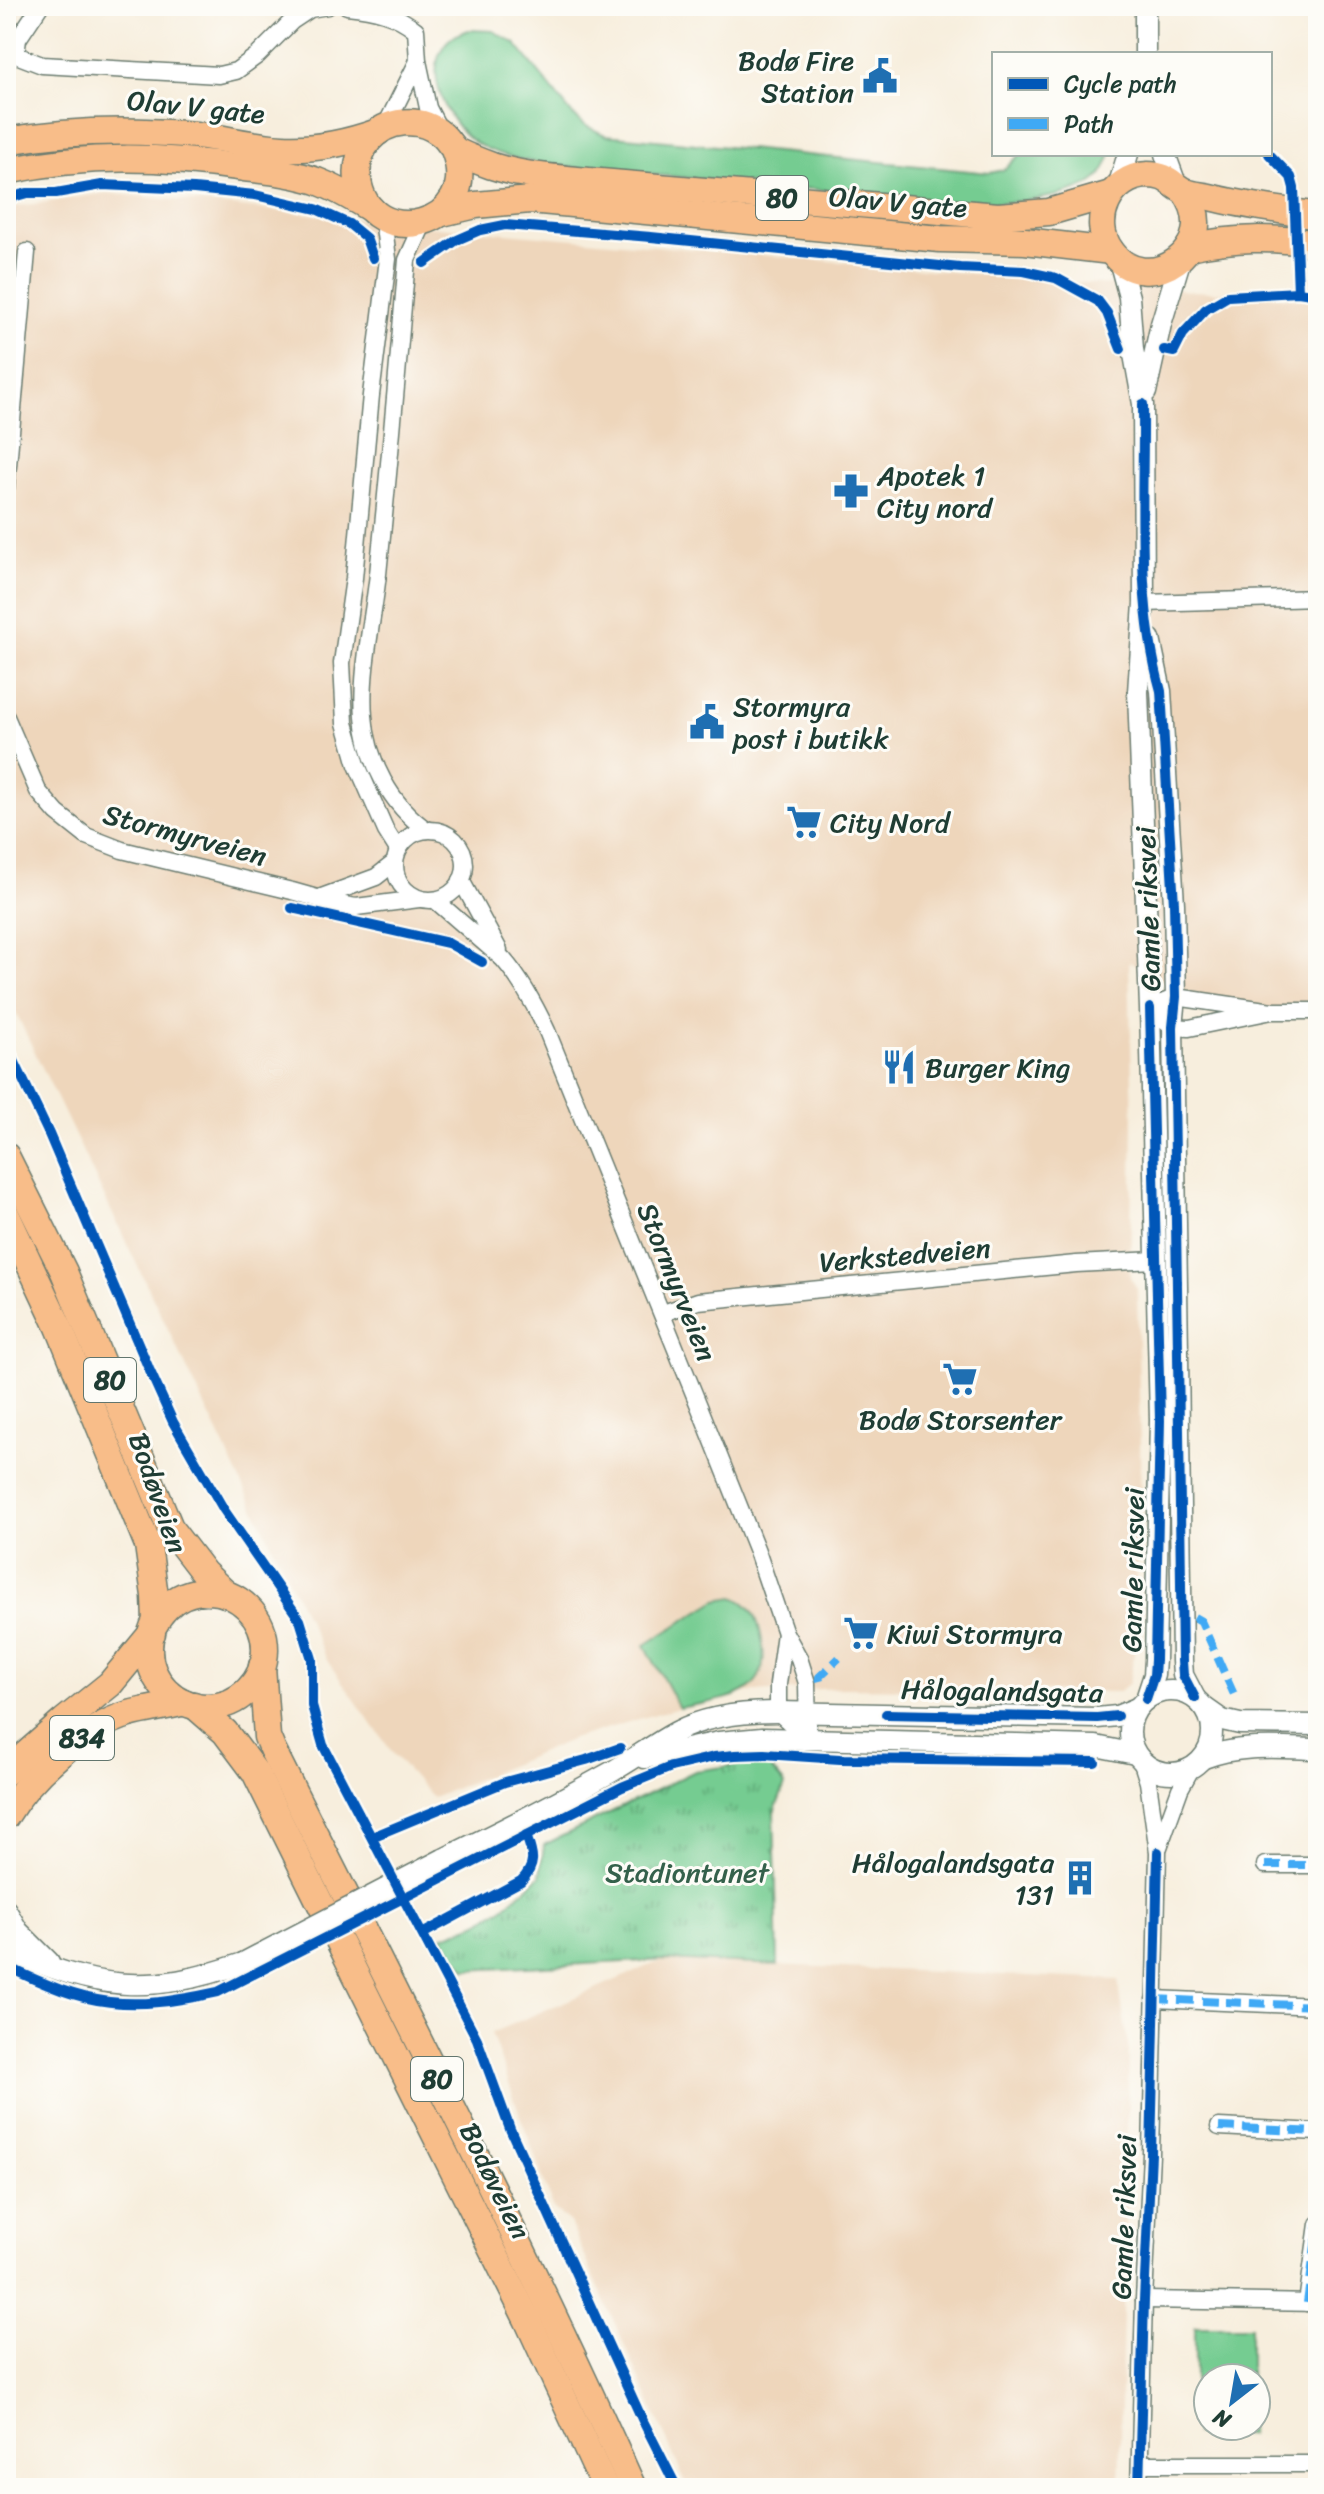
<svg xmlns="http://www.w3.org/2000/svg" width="1324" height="2494" font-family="Sriracha,sans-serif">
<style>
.built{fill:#eed6bb}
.green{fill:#75cc91;stroke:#4a8462;stroke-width:2}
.park{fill:url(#park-tufts);stroke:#4a8462;stroke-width:2}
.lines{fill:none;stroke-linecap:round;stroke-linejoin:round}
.minor-casing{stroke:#6b7b6f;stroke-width:19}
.tertiary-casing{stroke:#6b7b6f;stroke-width:23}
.primary-casing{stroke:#6b7b6f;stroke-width:29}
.trunk-casing{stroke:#6b7b6f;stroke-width:29}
.minor{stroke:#fff;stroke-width:16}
.tertiary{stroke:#fff;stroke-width:20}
.primary{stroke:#f8bd89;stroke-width:26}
.trunk{stroke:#f8bd89;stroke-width:26}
.tertiary-bridge-casing{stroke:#6b7b6f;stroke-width:23;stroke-linecap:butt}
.tertiary-bridge{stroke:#fff;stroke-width:20}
.quiet{stroke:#3fa9f5;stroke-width:8;stroke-dasharray:16 8;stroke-linecap:butt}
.cycleway-casing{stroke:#fdfcf7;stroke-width:15}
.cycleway{stroke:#0057b8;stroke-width:10}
.labels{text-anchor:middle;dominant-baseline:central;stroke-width:6;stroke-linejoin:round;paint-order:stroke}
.shield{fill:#fdfcf7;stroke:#62766e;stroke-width:2}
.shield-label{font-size:26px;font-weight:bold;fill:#1f3d34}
.poi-label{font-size:28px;fill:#1f3d34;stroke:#fdfcf7;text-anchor:start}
.street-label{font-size:28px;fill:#1f3d34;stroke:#fdfcf7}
.park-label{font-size:28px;fill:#34614b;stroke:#fdfcf7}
</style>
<defs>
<pattern id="park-tufts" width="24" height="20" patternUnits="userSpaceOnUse" patternTransform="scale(2)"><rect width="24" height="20" fill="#75cc91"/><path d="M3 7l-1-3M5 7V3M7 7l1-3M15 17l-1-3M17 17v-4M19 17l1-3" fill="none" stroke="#5fa777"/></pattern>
</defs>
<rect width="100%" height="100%" fill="#fdfcf7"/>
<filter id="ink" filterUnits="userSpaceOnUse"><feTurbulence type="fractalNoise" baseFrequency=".0125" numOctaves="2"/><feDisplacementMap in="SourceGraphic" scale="16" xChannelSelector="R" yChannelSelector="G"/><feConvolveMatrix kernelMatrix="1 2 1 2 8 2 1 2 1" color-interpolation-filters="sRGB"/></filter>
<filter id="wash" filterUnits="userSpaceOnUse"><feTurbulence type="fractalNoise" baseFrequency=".006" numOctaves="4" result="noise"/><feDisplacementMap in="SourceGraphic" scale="32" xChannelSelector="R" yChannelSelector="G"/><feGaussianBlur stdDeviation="1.8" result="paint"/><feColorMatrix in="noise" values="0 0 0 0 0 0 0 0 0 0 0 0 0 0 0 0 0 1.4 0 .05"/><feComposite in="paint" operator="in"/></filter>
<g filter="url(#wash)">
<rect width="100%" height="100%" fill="#f7eedd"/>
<g class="built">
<polygon points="107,193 404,224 1057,281 1318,300 1318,1015 1205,1007 1129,961 1133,1126 1130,1277 1137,1288 1141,1498 1136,1560 1136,1642 1129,1683 1120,1692 844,1688 749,1692 659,1713 575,1738 433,1798 394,1755 328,1662 6,992 6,208"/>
<polygon points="663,1960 1118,1980 1129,2051 1119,2488 688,2488 570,2223 554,2210 491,2033"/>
</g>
<g class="green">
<path d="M469 30 493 31 516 44 572 114 586 126 605 135 990 173 1003 170 1021 154H1111C1108 162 1105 171 1099 177 1076 200 1007 203 975 204L547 165C523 160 498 156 476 143 446 124 418 65 452 37 457 34 464 32 469 30Z"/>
<path d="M734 1597C752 1605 757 1616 761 1635 776 1699 726 1698 679 1708L645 1645 717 1600Z"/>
<polygon points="1195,2327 1250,2327 1250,2378 1208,2378 1208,2426 1250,2426 1250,2434 1195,2434"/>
<polygon points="1314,2328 1318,2328 1318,2437 1312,2436"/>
</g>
<polygon class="park" points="765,1761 785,1785 774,1813 778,1965 663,1960 466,1970 442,1937 478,1923 504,1907 540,1876 544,1845 695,1771"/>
</g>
<g filter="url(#ink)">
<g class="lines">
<g class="minor-casing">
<g id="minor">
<polyline points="40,6 18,39 16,55 42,65 219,75 236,71 258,55 292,21 310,9 328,6"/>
<path d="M347 6C374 9 395 13 416 30L418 61"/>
<polyline points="385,127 418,61 428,108 441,133"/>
<polyline points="383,218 388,259 371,395 354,578 342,663 345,723 357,765 386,831 398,850"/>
<path d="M424 222 407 260C398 362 390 463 379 564 375 612 360 670 364 716 367 760 391 806 427 830"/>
<polyline points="6,488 27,252"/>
<polyline points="1144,603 1318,598"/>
<polyline points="6,717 38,791 57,813 86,836 122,850 292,891 338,904 356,907 419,899"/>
<circle cx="430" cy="865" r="35"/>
<polyline points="461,880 499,950"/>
<polyline points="319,898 376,877 394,863"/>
<path d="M435 900 503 959C522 981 535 1005 547 1031L699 1406 757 1551 785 1633 799 1658 807 1683 808 1739"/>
<polyline points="1272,1011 1189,1028 1173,1027 1150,1008 1176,997 1272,1011 1318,1011"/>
<polyline points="663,1313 698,1301 1076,1264 1155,1260"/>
<polyline points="785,1633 778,1684 778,1712 808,1739"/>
<polyline points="1159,1847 1180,1789 1191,1769"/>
<polyline points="1265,1865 1318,1865"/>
<polyline points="1154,1999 1317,2006"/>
<polyline points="1219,2127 1318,2132"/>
<polyline points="1144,2300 1318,2303"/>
<polyline points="1307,2303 1318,2224"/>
<polyline points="1141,2464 1318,2464"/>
<polyline points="1139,2488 1144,2300 1151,2154 1158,1852 1148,1782 1142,1763"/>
</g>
</g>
<g class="tertiary-casing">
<g id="tertiary">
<polyline points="1145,6 1145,54"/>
<polyline points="1165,154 1176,184"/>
<polyline points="1118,187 1128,154"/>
<polyline points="1119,260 1129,297 1133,349 1143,404 1144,603 1138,692 1150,1008 1160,1420 1155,1660 1154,1675 1146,1699"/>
<polyline points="1146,392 1161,324 1181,258"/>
<path d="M1150 639 1161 691 1174 904 1176 997 1173 1027C1175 1238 1181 1450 1182 1661L1183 1675 1195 1698"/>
<circle cx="1171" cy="1732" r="41"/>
<polyline points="1205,1708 1222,1720 1240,1724 1318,1725"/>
<polyline points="645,1758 719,1742 762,1738 1096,1746 1135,1754"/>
<path d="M1204 1758C1240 1744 1279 1748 1318 1749"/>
<path d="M443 1859C497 1833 550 1806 602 1777 628 1764 650 1746 676 1732 705 1716 745 1712 778 1712L1097 1718 1117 1716 1137 1708"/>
<polyline points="6,1910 18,1931 49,1962"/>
<path d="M6 1949C97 1990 148 1996 243 1963"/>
</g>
</g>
<g class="primary-casing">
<g id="primary">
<polyline points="6,1772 64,1721 110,1684 152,1633"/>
<path d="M6 1816C30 1775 83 1728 129 1714 147 1709 166 1707 184 1702"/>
</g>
</g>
<g class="trunk-casing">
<g id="trunk">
<path d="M6 141C69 130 132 129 196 135 225 138 253 146 282 148 316 150 347 143 378 132"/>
<path d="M454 150C485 228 368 254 358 180 356 166 360 151 369 140 387 119 420 116 441 134 448 139 451 148 458 152 468 157 481 162 492 166 519 175 549 177 577 180L998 216 1049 212 1111 194"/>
<path d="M6 171C87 154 163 156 244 168 269 171 293 173 317 181 336 188 354 199 371 209"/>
<path d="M1185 192C1225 247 1146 301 1111 251 1089 221 1110 176 1148 175 1169 175 1171 185 1186 192 1193 195 1202 195 1210 197 1245 206 1282 210 1318 216"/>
<polyline points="442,213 476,205 530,200 940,239 1025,241 1111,251"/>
<path d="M1189 247C1235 237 1272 237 1318 244"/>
<polyline points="6,1156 64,1272 171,1530 204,1573 226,1594"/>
<polyline points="6,1214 59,1327 148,1545 155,1596 156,1622"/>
<circle cx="207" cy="1649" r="58"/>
<path d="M262 1666 267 1737 272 1749C395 1994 521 2238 633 2488"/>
<polyline points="194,1705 225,1732 255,1772 527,2319 605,2488"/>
</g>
</g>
<use href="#minor" class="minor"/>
<use href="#tertiary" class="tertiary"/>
<use href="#primary" class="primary"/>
<use href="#trunk" class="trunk"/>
<g class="tertiary-bridge-casing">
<polyline id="tertiary-bridge" points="243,1963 443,1859"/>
</g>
<use href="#tertiary-bridge" class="tertiary-bridge"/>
<g class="quiet">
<polyline points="1194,1617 1201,1621 1236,1699"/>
<polyline points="820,1681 819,1677 839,1658"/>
<polyline points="1265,1865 1318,1865"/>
<polyline points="1154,1999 1317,2006"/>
<polyline points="1219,2127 1318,2132"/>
<polyline points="1307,2303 1318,2224"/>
</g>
<g class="cycleway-casing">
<g id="cycleway">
<polyline points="1269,154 1291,177 1294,188 1298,292"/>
<polyline points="6,199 27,193 56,193 102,185 194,189 255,195 316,209 349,224 366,238 373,258"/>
<polyline points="424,263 457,240 480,230 505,225 651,237 960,268 1024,271 1056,278 1098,301 1107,313 1121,349"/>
<polyline points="1164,350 1174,352 1183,334 1206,309 1228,296 1298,292 1318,295"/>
<path d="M1143 404C1144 499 1135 598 1161 691L1174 904 1176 997 1173 1027C1175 1238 1181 1450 1182 1661L1183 1675 1195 1698"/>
<polyline points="292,908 448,943 482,962"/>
<polyline points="6,1044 49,1134 149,1369 173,1422 224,1510 300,1620 312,1659 312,1706 323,1745 477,2039 510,2129 642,2419 677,2488"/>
<polyline points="1146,1699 1154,1675 1155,1660 1160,1420 1150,1008"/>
<polyline points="886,1714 1097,1718 1117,1716"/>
<polyline points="372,1837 505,1782 586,1760 620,1748"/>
<path d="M424 1933 521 1881C537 1864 533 1855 526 1835"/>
<path d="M6 1966C90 2007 127 2012 218 1992L622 1787 671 1767 714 1757 735 1755 764 1754 840 1759 1095 1762"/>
<polyline points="1139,2488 1144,2300 1151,2154 1158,1852"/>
</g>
</g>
<use href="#cycleway" class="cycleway"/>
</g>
</g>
<defs>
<g id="civic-bare" transform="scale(2.76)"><path d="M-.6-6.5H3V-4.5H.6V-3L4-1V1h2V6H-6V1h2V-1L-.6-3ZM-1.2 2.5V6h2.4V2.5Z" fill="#1f6fb2" stroke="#fdfcf7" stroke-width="2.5" paint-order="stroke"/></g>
<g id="pharmacy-bare" transform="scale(2.76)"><path d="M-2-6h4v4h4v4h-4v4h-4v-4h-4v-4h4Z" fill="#1f6fb2" stroke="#fdfcf7" stroke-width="2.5" paint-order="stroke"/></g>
<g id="supermarket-bare" transform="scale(2.76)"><path d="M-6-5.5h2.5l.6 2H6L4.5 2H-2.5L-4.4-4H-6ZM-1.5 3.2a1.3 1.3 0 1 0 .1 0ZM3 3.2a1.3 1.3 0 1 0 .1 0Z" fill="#1f6fb2" stroke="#fdfcf7" stroke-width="2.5" paint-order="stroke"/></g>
<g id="restaurant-bare" transform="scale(2.76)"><path d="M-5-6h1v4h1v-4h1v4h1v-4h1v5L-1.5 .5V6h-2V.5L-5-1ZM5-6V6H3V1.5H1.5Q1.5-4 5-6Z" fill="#1f6fb2" stroke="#fdfcf7" stroke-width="2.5" paint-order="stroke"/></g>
<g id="building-bare" transform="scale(2.76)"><path d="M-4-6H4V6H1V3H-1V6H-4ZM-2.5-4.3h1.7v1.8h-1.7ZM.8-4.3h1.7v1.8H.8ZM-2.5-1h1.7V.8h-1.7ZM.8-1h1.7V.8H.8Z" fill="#1f6fb2" stroke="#fdfcf7" stroke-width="2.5" paint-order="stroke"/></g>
</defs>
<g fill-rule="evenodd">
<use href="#civic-bare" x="880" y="76"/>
<use href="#pharmacy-bare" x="851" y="491"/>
<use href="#civic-bare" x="707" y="722"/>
<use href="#supermarket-bare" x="804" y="822"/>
<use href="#restaurant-bare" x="899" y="1067"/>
<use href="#supermarket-bare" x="960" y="1379"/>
<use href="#supermarket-bare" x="861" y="1633"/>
<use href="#building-bare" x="1080" y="1878"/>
</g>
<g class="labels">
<g class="shield">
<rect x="756" y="176" width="52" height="44" rx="6"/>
<rect x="84" y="1358" width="52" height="44" rx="6"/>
<rect x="50" y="1716" width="64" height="44" rx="6"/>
<rect x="411" y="2057" width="52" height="44" rx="6"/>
</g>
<g class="shield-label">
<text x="782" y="198">80</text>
<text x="110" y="1380">80</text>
<text x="82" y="1738">834</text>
<text x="437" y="2079">80</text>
</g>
<g class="poi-label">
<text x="854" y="60" text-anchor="end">Bodø Fire<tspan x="854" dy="32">Station</tspan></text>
<text x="877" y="475">Apotek 1<tspan x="877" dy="32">City nord</tspan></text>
<text x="733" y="706">Stormyra<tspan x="733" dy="32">post i butikk</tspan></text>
<text x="830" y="822">City Nord</text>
<text x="925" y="1067">Burger King</text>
<text x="960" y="1419" text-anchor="middle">Bodø Storsenter</text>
<text x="887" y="1633">Kiwi Stormyra</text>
<text x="1054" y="1862" text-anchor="end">Hålogalandsgata<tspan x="1054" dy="32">131</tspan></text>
</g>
<g class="street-label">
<text transform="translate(196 107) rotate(6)">Olav V gate</text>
<text transform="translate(898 202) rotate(5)">Olav V gate</text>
<text transform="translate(185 835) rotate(15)">Stormyrveien</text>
<text transform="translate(1148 909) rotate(-92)">Gamle riksvei</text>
<text transform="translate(905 1255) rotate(-5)">Verkstedveien</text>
<text transform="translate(677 1282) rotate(68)">Stormyrveien</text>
<text transform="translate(158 1493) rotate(71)">Bodøveien</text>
<text transform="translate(1133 1570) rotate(-89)">Gamle riksvei</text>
<text transform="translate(1002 1691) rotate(1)">Hålogalandsgata</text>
<text transform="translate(495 2181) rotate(64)">Bodøveien</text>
<text transform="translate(1124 2217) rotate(-88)">Gamle riksvei</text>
</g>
<g class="park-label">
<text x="687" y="1872">Stadiontunet</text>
</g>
</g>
<rect width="1324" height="2494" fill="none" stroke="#fdfcf7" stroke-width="32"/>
<rect x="992" y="52" width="280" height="104" fill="#fdfcf7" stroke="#a4b0a9" stroke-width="2"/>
<rect x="1008" y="78" width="40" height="12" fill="#0057b8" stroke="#a4b0a9" stroke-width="2"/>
<text x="1064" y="92" font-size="24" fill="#1f3d34">Cycle path</text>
<rect x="1008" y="118" width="40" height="12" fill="#3fa9f5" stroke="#a4b0a9" stroke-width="2"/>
<text x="1064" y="132" font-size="24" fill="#1f3d34">Path</text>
<g transform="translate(1232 2402) rotate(211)"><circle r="38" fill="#fdfcf7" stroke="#a4b0a9" stroke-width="2"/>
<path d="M0-6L14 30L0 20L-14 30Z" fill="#1f6fb2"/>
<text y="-12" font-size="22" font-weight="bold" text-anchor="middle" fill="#1f3d34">N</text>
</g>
</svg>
